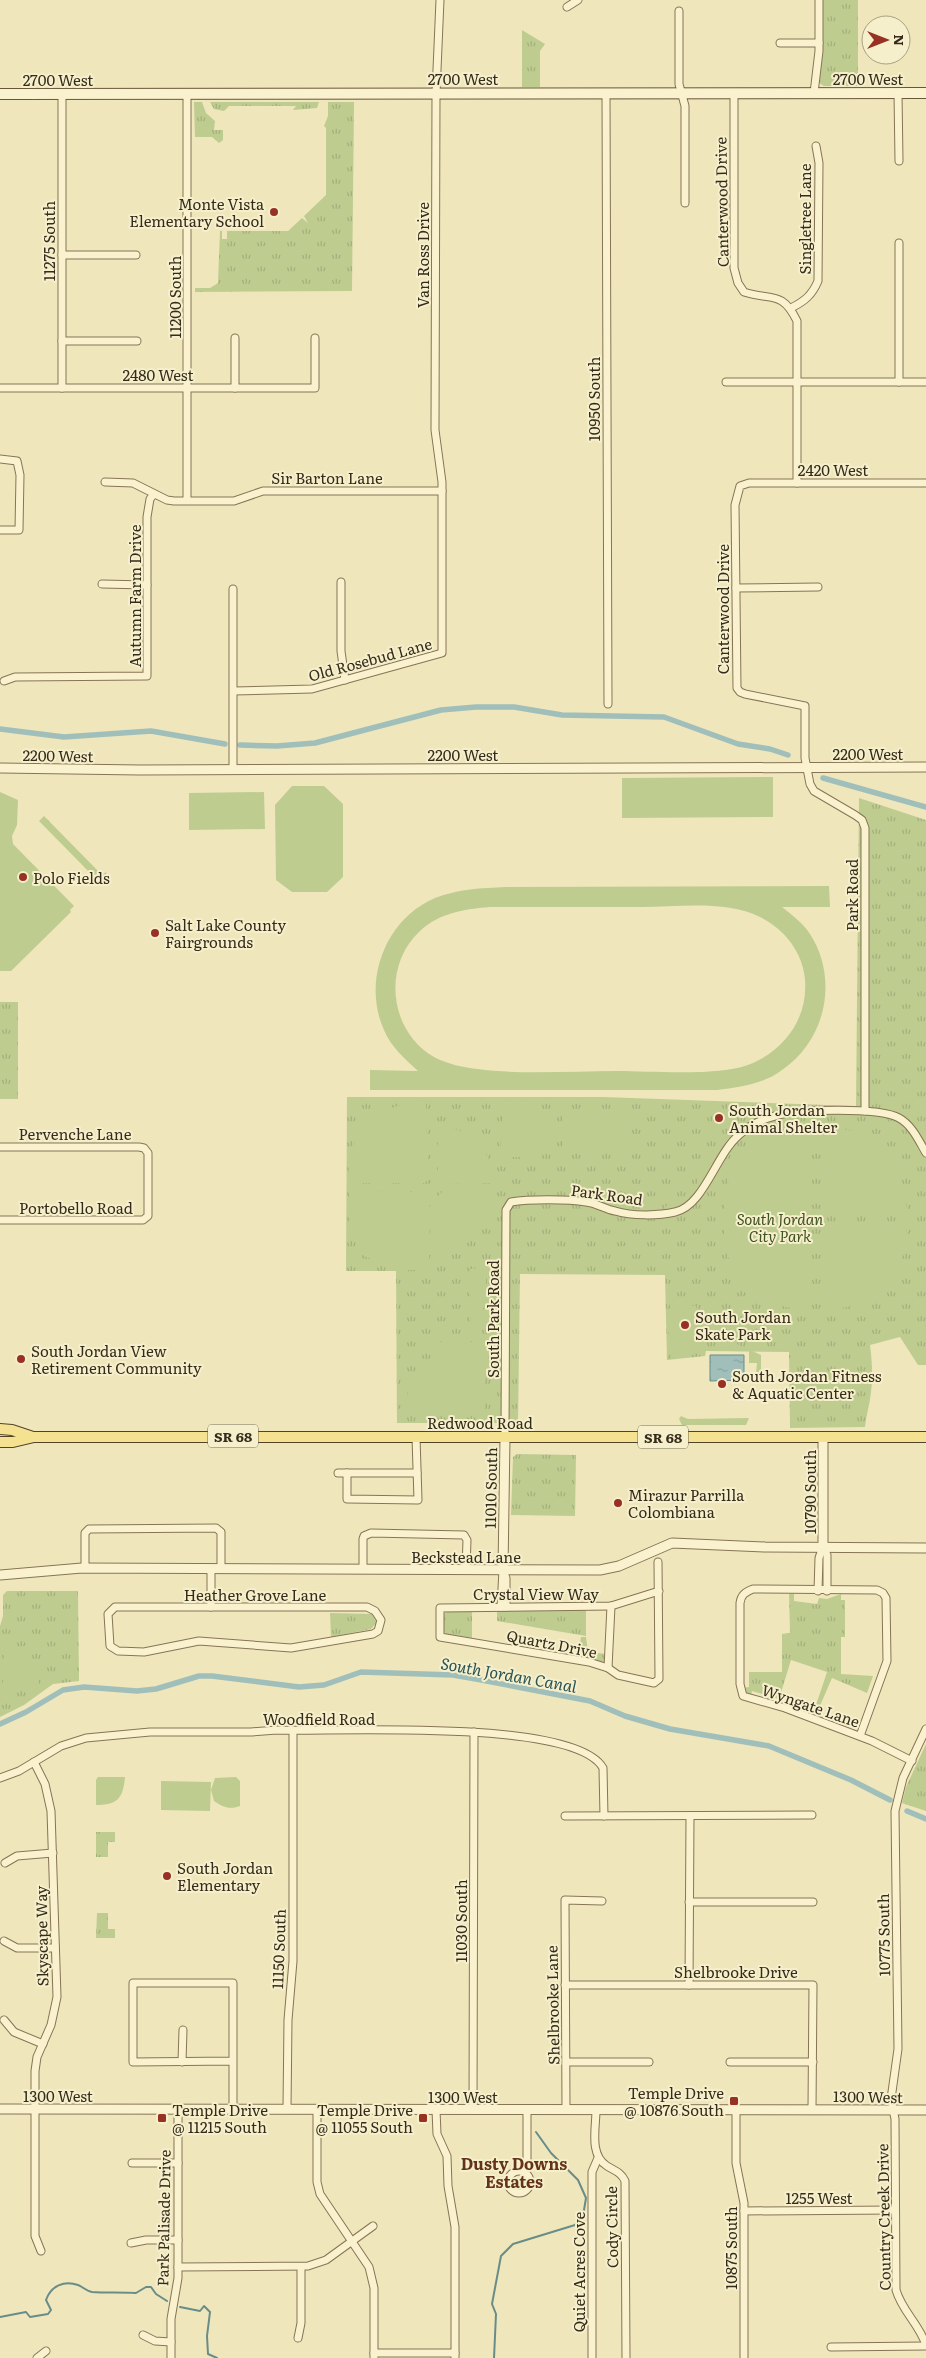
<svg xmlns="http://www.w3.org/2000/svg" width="926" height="2358" font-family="Literata,serif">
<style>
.grass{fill:url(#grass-tufts)}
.garden{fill:#becc90;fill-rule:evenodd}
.water{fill:url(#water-ripples);stroke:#688d88}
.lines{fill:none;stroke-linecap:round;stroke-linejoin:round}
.stream{stroke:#688d88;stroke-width:2}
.canal{stroke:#a0bfba;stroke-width:5.5}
.minor-casing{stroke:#867555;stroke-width:9}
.tertiary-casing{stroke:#867555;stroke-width:11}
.secondary-casing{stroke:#685639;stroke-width:12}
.primary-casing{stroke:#53432a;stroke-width:12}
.minor{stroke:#faf2cf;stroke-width:7}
.tertiary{stroke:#faf2cf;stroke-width:9}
.secondary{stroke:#faf2cf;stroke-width:10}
.primary{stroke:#f4e291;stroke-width:10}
.poi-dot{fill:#973124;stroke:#f6efcb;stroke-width:2}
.labels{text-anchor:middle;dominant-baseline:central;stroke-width:4;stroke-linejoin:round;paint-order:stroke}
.shield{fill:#f6efcb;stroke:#6f6650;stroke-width:1}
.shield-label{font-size:14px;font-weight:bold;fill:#352b1b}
.street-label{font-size:15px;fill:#352b1b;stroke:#f6efcb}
.poi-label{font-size:15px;fill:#352b1b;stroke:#f6efcb;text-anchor:start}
.park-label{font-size:15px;font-style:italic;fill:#3f5221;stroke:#f6efcb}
.water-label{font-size:16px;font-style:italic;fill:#295355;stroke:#f6efcb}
.neighbourhood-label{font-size:16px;font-weight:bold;fill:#633219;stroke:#f6efcb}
</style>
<defs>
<pattern id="grass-tufts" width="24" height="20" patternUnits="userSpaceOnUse" patternTransform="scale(1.25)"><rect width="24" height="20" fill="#becc90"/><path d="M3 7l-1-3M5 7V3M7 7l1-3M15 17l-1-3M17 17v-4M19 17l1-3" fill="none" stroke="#a4af7c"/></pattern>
<pattern id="water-ripples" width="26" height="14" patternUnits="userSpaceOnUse" patternTransform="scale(1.25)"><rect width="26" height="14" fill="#a0bfba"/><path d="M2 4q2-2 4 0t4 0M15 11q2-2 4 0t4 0" fill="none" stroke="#8aa49f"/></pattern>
</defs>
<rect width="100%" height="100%" fill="#efe6bc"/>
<g class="grass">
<polygon points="823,0 858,0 858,86 824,86 819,83 819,74 823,52"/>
<polygon points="522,30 545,44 540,51 540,87 522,87"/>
<polygon points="194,102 202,102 206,113 215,121 214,130 223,130 223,140 219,143 212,137 195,137"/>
<polygon points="210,102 319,102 317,108 293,110 296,106 229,106 224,111 214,109"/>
<polygon points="328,102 354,102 352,291 195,292 195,288 210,288 218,283 220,231 222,231 222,239 227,239 227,231 288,231 302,218 308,223 304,216 326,195 326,128 324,126 328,116"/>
<path d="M859 798 926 820V1365H918L900 1337 870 1345C872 1360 873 1377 871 1392 870 1404 866 1415 865 1427L790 1428 789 1352 706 1351 705 1356 667 1360 665 1275 520 1274 518 1423H397L396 1271H346L347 1097H603L856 1106Z"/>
<polygon points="44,816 102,875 106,872 108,880 102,886 94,884 97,880 39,821"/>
<rect x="0" y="1002" width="18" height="97"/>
<polygon points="517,1454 576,1455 575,1516 511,1515 513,1457"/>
<polygon points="7,1591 78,1591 79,1681 53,1684 24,1705 0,1717 0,1626 3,1616 3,1595"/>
<polygon points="789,1594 794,1594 794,1601 817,1604 819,1598 827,1599 841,1594 841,1600 845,1600 845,1637 841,1637 841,1674 873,1676 867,1693 832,1678 816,1715 813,1714 827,1672 791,1660 779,1699 752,1691 751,1696 746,1694 743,1688 749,1687 749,1672 782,1672 782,1634 790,1633"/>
<polygon points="449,1610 472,1610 472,1638 446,1634 444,1632 443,1615"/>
<polygon points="497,1610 586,1610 586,1636 497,1621"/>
<polygon points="330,1613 372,1614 377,1622 371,1629 331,1637"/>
<polygon points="581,1637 586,1637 588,1652 607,1654 605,1662 599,1663 578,1657"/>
<polygon points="926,1744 926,1811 902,1803 906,1787"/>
<polygon points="96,1832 115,1832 115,1842 108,1842 108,1857 96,1857"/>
<polygon points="97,1913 108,1913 108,1929 115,1929 115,1938 96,1938"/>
</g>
<g class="garden">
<polygon points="773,777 773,817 622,818 622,778"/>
<polygon points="292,786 324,786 343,804 343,877 327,892 292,892 276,880 275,805"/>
<polygon points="0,792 18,800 17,825 12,836 13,844 74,906 70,910 71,912 11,971 0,971"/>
<polygon points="264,792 265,829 189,830 189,793"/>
<path d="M829 886 830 907H782C792 915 803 923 810 934 839 979 826 1040 782 1070 764 1084 739 1087 717 1090H370V1070L418 1071C405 1059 391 1047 384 1030 362 982 385 919 435 898 458 889 482 888 506 887ZM490 907C540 907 590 907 641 907 679 907 726 900 760 917 784 929 803 952 805 980 808 1017 786 1048 753 1063 722 1077 653 1071 618 1071 571 1071 523 1075 477 1069 462 1067 447 1064 434 1057 389 1031 382 966 420 931 439 913 465 909 490 907Z"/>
<path d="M426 1100 428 1179 425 1183H349C349 1174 348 1164 350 1156 358 1121 392 1102 426 1100Z"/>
<path d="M514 1100C541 1100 564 1126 555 1153L527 1157H504L500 1154 504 1102Z"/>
<polygon points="563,1113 631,1113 631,1152 563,1153"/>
<path d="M438 1127C471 1127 493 1150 493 1183L444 1184 438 1178Z"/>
<path d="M807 1127V1207L803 1210 724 1209C726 1161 756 1125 807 1127Z"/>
<path d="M824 1127C877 1128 904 1159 907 1210H828L825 1206Z"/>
<path d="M716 1148 718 1153C705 1177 696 1208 665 1210L666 1206C693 1202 704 1170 716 1148Z"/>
<path d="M444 1190H495C493 1226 475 1250 436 1249L437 1197Z"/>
<polygon points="349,1191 424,1192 430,1197 429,1270 397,1270 362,1255 349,1220"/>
<path d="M724 1227H804L808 1232V1240L807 1310C755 1307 725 1280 724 1227Z"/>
<path d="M828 1227 907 1228C905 1279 875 1308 824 1310V1230Z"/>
<polygon points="486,1268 486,1286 470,1286 470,1269"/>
<polygon points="470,1291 486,1291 487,1308 471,1308"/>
<polygon points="670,1304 696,1306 699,1316 697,1349 669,1348 669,1329 672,1328 669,1327"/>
<polygon points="470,1311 486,1311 487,1329 471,1329"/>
<polygon points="720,1332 737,1344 761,1355 761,1383 755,1383 757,1363 749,1363 749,1351 706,1350 703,1348 718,1346"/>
<rect x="434" y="1342" width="53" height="30"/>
<polygon points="408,1375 484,1377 484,1413 407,1412"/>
<polygon points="681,1416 688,1419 749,1418 746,1425 682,1425 679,1419"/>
<path d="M4 1647C26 1648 39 1666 39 1687H7L3 1684Z"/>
<path d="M98 1777H125C123 1799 117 1805 96 1805V1780Z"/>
<path d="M236 1777 240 1781V1806C229 1810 223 1807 214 1801L211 1790 215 1778Z"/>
<polygon points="161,1781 211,1782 210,1811 161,1810"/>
</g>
<polygon class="water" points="710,1355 744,1355 744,1380 710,1381"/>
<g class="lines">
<g class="stream">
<polyline points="180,2307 200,2311 204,2306 210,2312 207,2336 208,2354 217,2358"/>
<path d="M0 2317 26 2312 30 2317 48 2314 51 2310 46 2300C51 2286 64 2280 78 2285 83 2287 86 2291 92 2292 107 2293 121 2292 136 2293L146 2287H151L156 2294 167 2301"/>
<polyline points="494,2358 496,2314 492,2304 501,2256 513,2244 575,2225 583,2216 586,2198 578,2180 551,2153 536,2132"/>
</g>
<g class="canal">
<polyline points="0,729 64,737 151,731 225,744"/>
<polyline points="240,745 277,746 315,743 441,710 476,707 514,707 562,715 664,717 738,744 770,749 788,755"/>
<polyline points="823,778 926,807"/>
<polyline points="0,1724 26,1712 63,1690 84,1687 137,1691 156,1689 199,1676 212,1676 299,1687 324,1685 361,1672 453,1675 476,1679 590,1701 625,1716 670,1729 769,1746 851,1780 890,1800"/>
<polyline points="907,1811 926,1819"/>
</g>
<g class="minor-casing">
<g id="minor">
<polyline points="567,7 578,0"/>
<polyline points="679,11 679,84 685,106 685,203"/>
<polyline points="780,43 819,43"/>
<polyline points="606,93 608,704"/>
<path d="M734 93V268L738 283 744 292C772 301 782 290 797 321V483"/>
<polyline points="814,93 819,51 819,0"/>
<polyline points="898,93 899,161"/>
<polyline points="62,94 62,388"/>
<polyline points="899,243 899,382"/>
<polyline points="62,255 136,255"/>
<path d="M791 308C805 301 812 295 818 281L819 163 816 146"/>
<polyline points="62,341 137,341"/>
<polyline points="726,382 926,382"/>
<polyline points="0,388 315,388 315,338"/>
<polyline points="235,388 235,338"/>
<polyline points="0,459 17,461 20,475 19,530 0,530"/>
<polyline points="105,482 133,483 167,500 174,501 234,501 263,491 442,491"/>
<polyline points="187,500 187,93"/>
<polyline points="341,582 341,651 345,680"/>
<polyline points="102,584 147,585"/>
<polyline points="736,588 818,587"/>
<polyline points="233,589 233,769"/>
<polyline points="4,681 15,677 147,676 147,517 150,499 154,494"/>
<polyline points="234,691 312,689 442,653 442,482 435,430 436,93 440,0"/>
<polyline points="865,1111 865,828 862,820 855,815 814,791 810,784 805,758 805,706 745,694 740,692 737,688 735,505 740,486 749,483 926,483"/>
<polyline points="0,1147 139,1147 144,1148 148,1153 148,1216 143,1220 0,1220"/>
<path d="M505 1437 506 1210 511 1202C528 1199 569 1199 586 1202 596 1203 605 1209 615 1211 632 1216 658 1216 675 1212 704 1206 716 1154 739 1135 749 1126 762 1119 775 1116 798 1109 879 1107 899 1118 912 1125 919 1141 926 1153"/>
<polyline points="338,1473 417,1473"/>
<polyline points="347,1473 347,1499 418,1500 416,1437"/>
<polyline points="823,1546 827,1555 827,1591"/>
<polyline points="658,1562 659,1679 654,1683 618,1675 608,1668 589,1662 440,1637 440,1608 611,1606 659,1591"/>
<polyline points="85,1568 85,1533 89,1529 216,1528 221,1532 221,1569"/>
<polyline points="211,1569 211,1607"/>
<polyline points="363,1569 363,1539 364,1536 371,1533 464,1535 467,1540 466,1569"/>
<polyline points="503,1570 506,1578 506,1607"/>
<polyline points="818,1591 819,1558 823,1546"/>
<polygon points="115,1607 367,1607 375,1611 381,1620 378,1631 373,1634 291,1648 199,1641 144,1652 118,1651 110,1646 108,1614"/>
<polyline points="501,1607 503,1570"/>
<polyline points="608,1668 611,1606"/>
<path d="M926 1729 903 1778 895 1811 898 2049 891 2099 895 2119 896 2290C902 2311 919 2324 926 2345"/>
<path d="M860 1736 887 1661 886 1598 883 1593 877 1590 753 1589C745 1592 741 1595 740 1603V1684L743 1696 785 1708 872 1741 912 1761"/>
<polyline points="34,1762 45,1784 51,1811 57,1997 51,2025 37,2057 35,2071 35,2236 41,2251"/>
<path d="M0 1778 19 1771 61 1746 86 1738 150 1732H251L277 1730C336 1732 574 1718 603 1768L604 1816"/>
<polyline points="565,1816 812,1815"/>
<polyline points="5,1863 17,1856 53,1853"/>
<polyline points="689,1902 813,1902"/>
<polyline points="4,1941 17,1948 55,1948"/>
<polyline points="565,1985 813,1985 812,2109"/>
<polyline points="689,1985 690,1816"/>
<polyline points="4,2020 14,2032 43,2044"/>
<polyline points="182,2062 183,2030"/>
<polyline points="567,2062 649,2062"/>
<polyline points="730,2062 813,2062"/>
<polyline points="233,2109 233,1983 133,1983 133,2062 233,2061"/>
<polyline points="287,2109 288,2020 293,1961 293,1730"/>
<polyline points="566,2109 565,1900 602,1901"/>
<polyline points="736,2109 736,2163 744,2203 744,2358"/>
<polyline points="317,2110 317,2182 320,2194 369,2267 374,2288 374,2358"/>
<polyline points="436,2110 437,2134 447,2156 448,2186 455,2227 455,2358"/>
<polyline points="473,2110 474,1732"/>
<path d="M596 2110C596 2128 589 2155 607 2166 615 2171 621 2172 625 2181L626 2358"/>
<polyline points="132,2163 178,2163"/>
<circle cx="519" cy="2182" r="11"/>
<polyline points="525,2172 527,2164 527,2110"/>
<polyline points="744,2211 895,2210"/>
<polyline points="131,2243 146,2240 178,2240"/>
<polyline points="178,2267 308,2266 326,2260 373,2226"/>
<polyline points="143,2335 155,2341 171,2342"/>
<polyline points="298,2338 301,2323 301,2267"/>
<polyline points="831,2347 926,2346"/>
<polyline points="374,2353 455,2353"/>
<polyline points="37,2358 46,2351"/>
<polyline points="171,2358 171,2319 178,2278 178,2109"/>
<polyline points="592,2358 592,2172 598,2158"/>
</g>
</g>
<g class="tertiary-casing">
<g id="tertiary">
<polyline points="0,768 140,770 926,767"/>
<polyline points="823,1546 823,1437"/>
<polyline points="503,1570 505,1437"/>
<polyline points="0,1575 82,1568 600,1570 619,1566 672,1543 765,1547 926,1548"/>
<polyline points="0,2109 926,2110"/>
</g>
</g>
<g class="secondary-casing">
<polyline id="secondary" points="0,94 926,93"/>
</g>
<g class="primary-casing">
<g id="primary">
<polyline points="0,1429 12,1430 33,1437"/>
<polyline points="0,1442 13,1442 34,1437 926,1437"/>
</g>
</g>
<use href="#minor" class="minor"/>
<use href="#tertiary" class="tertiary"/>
<use href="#secondary" class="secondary"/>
<use href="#primary" class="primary"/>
</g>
<g class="poi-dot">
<circle cx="274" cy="212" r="5"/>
<circle cx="23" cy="877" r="5"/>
<circle cx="155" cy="933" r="5"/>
<circle cx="719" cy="1118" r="5"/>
<circle cx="685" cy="1325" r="5"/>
<circle cx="21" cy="1359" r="5"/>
<circle cx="722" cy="1384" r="5"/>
<circle cx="618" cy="1503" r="5"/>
<circle cx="167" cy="1876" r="5"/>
<rect x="729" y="2096" width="10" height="10" rx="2.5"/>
<rect x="157" y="2113" width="10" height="10" rx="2.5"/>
<rect x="418" y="2113" width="10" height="10" rx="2.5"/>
</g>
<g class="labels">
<g class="shield">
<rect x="208" y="1424.5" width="50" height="23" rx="4"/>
<rect x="638" y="1425.5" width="50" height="23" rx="4"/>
</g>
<g class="shield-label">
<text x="233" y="1436">SR 68</text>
<text x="663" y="1437">SR 68</text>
</g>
<g class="street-label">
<text x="463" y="78">2700 West</text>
<text x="868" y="78">2700 West</text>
<text x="58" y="79">2700 West</text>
<text transform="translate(721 202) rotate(-91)">Canterwood Drive</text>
<text transform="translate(804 219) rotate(-90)">Singletree Lane</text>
<text transform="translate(48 241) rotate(-90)">11275 South</text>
<text transform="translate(422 255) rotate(-90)">Van Ross Drive</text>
<text transform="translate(174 297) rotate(-90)">11200 South</text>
<text x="158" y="374">2480 West</text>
<text transform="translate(593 399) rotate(-90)">10950 South</text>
<text x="833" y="469">2420 West</text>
<text x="327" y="477">Sir Barton Lane</text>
<text transform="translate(134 596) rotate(-90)">Autumn Farm Drive</text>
<text transform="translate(722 609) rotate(-90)">Canterwood Drive</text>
<text transform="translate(370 659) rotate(-15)">Old Rosebud Lane</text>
<text x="868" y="753">2200 West</text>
<text x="463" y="754">2200 West</text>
<text transform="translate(58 755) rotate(1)">2200 West</text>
<text transform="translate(851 895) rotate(-90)">Park Road</text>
<text x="75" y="1133">Pervenche Lane</text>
<text transform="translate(607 1194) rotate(8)">Park Road</text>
<text x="76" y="1207">Portobello Road</text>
<text transform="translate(492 1319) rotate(-90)">South Park Road</text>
<text x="480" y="1422">Redwood Road</text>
<text transform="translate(490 1488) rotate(-89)">11010 South</text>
<text transform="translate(809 1492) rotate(-90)">10790 South</text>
<text x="466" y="1556">Beckstead Lane</text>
<text x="536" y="1593">Crystal View Way</text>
<text x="255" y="1594">Heather Grove Lane</text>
<text transform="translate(552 1643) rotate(11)">Quartz Drive</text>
<text transform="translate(811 1705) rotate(19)">Wyngate Lane</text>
<text x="319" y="1718">Woodfield Road</text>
<text transform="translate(460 1921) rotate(-90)">11030 South</text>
<text transform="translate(883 1935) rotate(-91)">10775 South</text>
<text transform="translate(41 1936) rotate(-91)">Skyscape Way</text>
<text transform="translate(278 1949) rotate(-88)">11150 South</text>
<text x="736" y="1971">Shelbrooke Drive</text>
<text transform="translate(552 2005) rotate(-91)">Shelbrooke Lane</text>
<text x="58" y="2095">1300 West</text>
<text x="463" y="2096">1300 West</text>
<text transform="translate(868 2096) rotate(1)">1300 West</text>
<text x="819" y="2197">1255 West</text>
<text transform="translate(883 2217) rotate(-91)">Country Creek Drive</text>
<text transform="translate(163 2218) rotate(-89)">Park Palisade Drive</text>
<text transform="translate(611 2227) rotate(-91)">Cody Circle</text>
<text transform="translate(730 2248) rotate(-90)">10875 South</text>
<text transform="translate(578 2272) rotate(-90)">Quiet Acres Cove</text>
</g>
<g class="poi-label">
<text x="264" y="203" text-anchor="end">Monte Vista<tspan x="264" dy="17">Elementary School</tspan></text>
<text x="33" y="877">Polo Fields</text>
<text x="165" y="924">Salt Lake County<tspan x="165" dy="17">Fairgrounds</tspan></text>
<text x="729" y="1109">South Jordan<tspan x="729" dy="17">Animal Shelter</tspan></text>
<text x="695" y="1316">South Jordan<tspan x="695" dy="17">Skate Park</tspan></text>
<text x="31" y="1350">South Jordan View<tspan x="31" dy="17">Retirement Community</tspan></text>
<text x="732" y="1375">South Jordan Fitness<tspan x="732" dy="17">&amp; Aquatic Center</tspan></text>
<text x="628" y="1494">Mirazur Parrilla<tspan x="628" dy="17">Colombiana</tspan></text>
<text x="177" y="1867">South Jordan<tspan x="177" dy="17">Elementary</tspan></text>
<text x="724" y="2092" text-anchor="end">Temple Drive<tspan x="724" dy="17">@ 10876 South</tspan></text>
<text x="172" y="2109">Temple Drive<tspan x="172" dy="17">@ 11215 South</tspan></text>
<text x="413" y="2109" text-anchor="end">Temple Drive<tspan x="413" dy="17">@ 11055 South</tspan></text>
</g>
<g class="park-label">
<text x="780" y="1218">South Jordan<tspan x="780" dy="17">City Park</tspan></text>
</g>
<g class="water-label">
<text transform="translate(509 1674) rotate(10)">South Jordan Canal</text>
</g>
<g class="neighbourhood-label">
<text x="514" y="2163">Dusty Downs<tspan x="514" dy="18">Estates</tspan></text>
</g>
</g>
<g transform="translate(886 40) rotate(90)"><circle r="24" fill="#f6efcb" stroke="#a9a185"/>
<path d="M0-4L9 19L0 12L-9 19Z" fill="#973124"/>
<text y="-8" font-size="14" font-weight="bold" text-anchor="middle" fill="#352b1b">N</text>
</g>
</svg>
